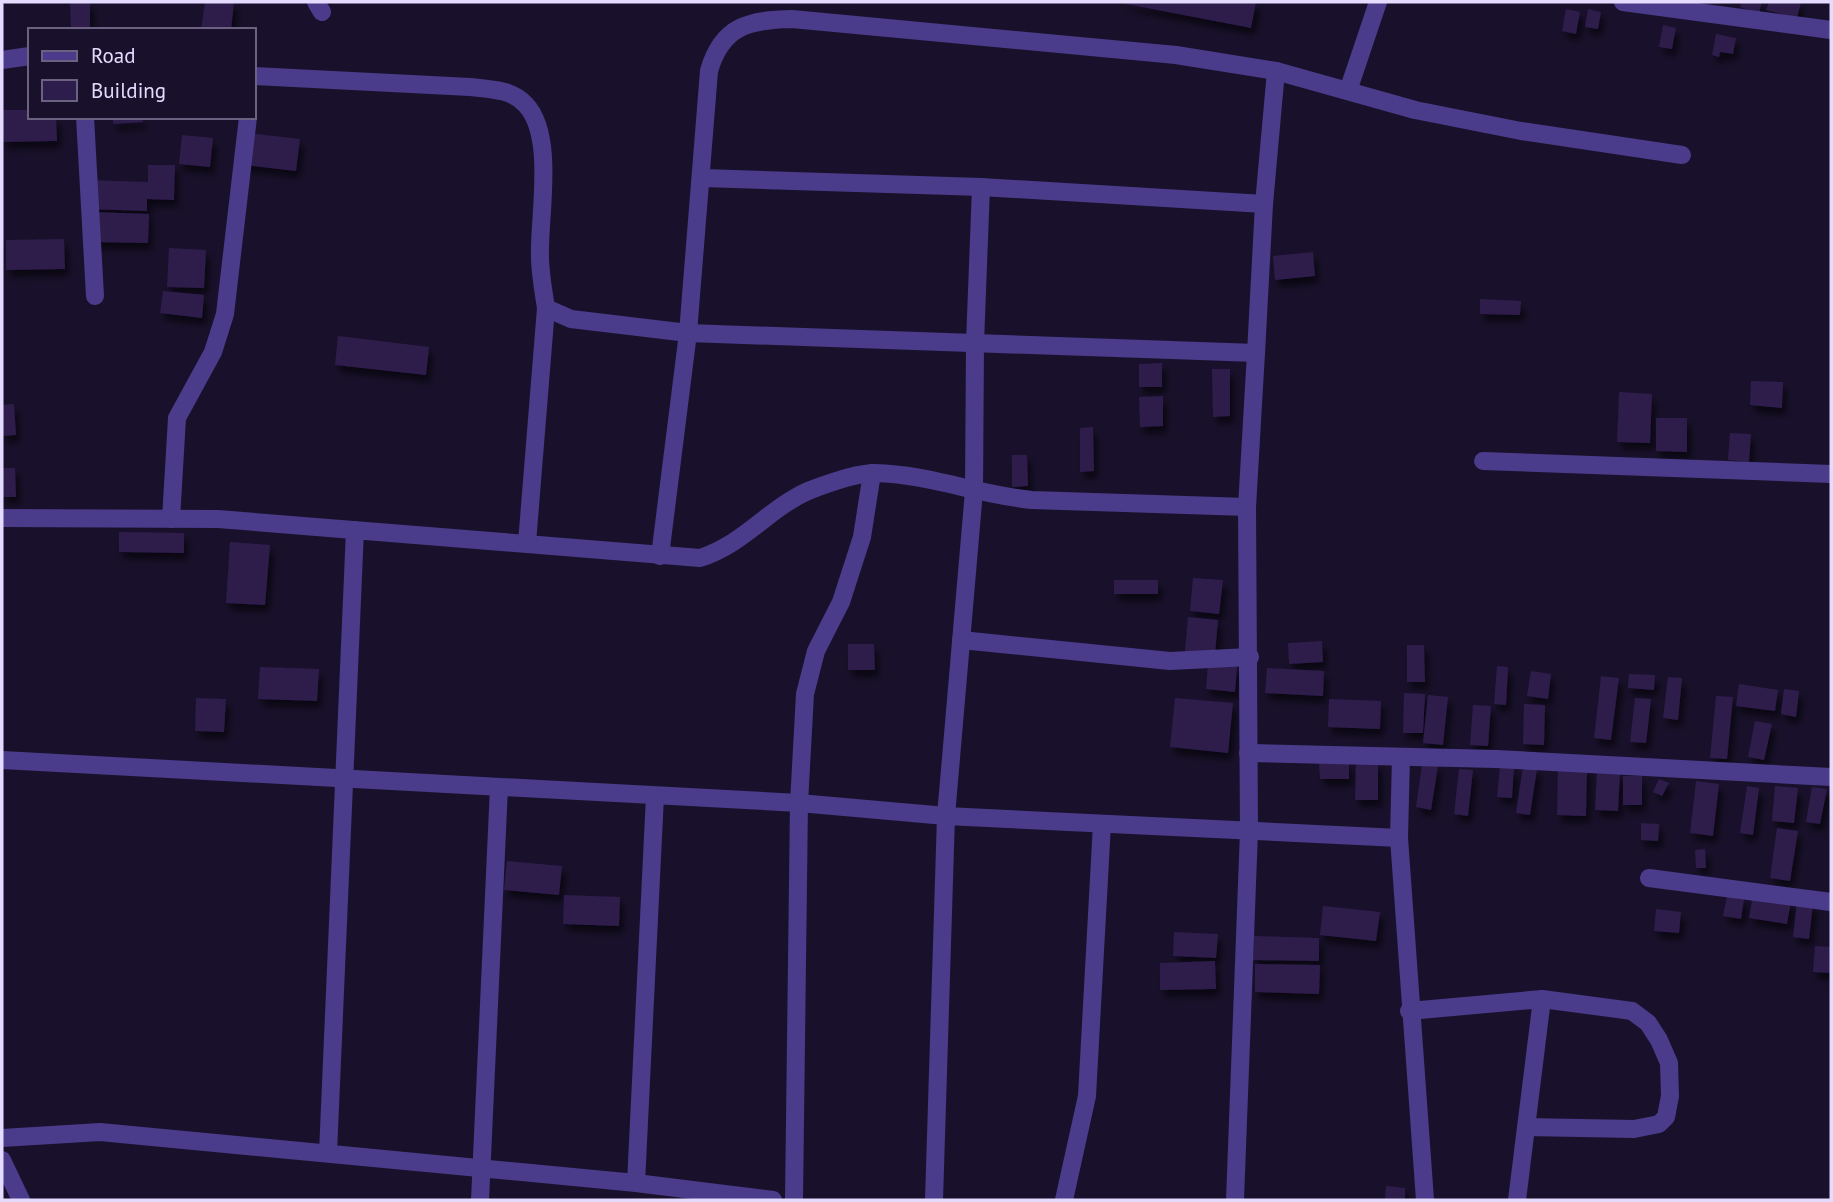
<svg xmlns="http://www.w3.org/2000/svg" width="1833" height="1202" font-family="'PT Sans',sans-serif">
<style>
.building{fill:#2d1d4c;filter:url(#shadow)}
.lines{fill:none;stroke-linecap:round;stroke-linejoin:round}
.minor{stroke:#4a3c8a;stroke-width:18}
</style>
<defs>
<filter id="shadow"><feDropShadow dx="4" dy="7" stdDeviation="3.5" flood-color="#0009"/></filter>
</defs>
<rect width="100%" height="100%" fill="#19112b"/>
<g class="building">
<polygon points="70,2 90,2 90,30 71,30"/>
<polygon points="205,2 234,2 231,30 201,30"/>
<polygon points="1116,2 1256,2 1251,28"/>
<polygon points="1741,2 1762,2 1759,13 1740,7"/>
<polygon points="1769,2 1801,2 1797,18 1766,10"/>
<polygon points="1566,9 1580,12 1576,34 1562,31"/>
<polygon points="1588,9 1601,12 1598,29 1585,27"/>
<polygon points="1663,25 1676,28 1672,49 1659,47"/>
<polygon points="1716,34 1736,38 1733,54 1720,52 1719,57 1712,55"/>
<polygon points="2,110 30,110 30,117 56,117 57,141 2,142"/>
<polygon points="113,117 142,117 143,122 113,124"/>
<polygon points="239,132 300,139 296,171 235,164"/>
<polygon points="182,135 213,138 210,167 179,164"/>
<polygon points="148,165 175,165 174,200 147,199 147,211 85,209 87,180 148,182"/>
<polygon points="92,212 149,214 148,243 91,242"/>
<polygon points="64,239 65,269 6,270 6,240"/>
<polygon points="169,248 206,250 204,288 167,287"/>
<polygon points="1313,252 1315,276 1275,280 1273,256"/>
<polygon points="163,291 204,295 202,318 160,313"/>
<polygon points="1480,299 1521,301 1520,315 1480,314"/>
<polygon points="338,336 429,347 426,375 335,365"/>
<polygon points="1162,363 1162,387 1139,387 1139,364"/>
<polygon points="1212,369 1230,369 1230,416 1213,417"/>
<polygon points="1751,381 1783,382 1782,408 1750,405"/>
<polygon points="1619,392 1652,394 1650,443 1617,442"/>
<polygon points="1163,396 1163,426 1140,427 1139,397"/>
<polygon points="14,404 16,435 2,436 2,405"/>
<polygon points="1656,418 1687,418 1687,452 1656,451"/>
<polygon points="1093,427 1094,471 1080,472 1080,428"/>
<polygon points="1730,433 1751,434 1749,462 1728,460"/>
<polygon points="1012,455 1027,455 1028,486 1012,487"/>
<polygon points="2,468 15,468 16,497 2,497"/>
<polygon points="119,532 184,533 184,553 119,552"/>
<polygon points="230,542 270,545 265,605 226,603"/>
<polygon points="1193,578 1223,580 1219,614 1190,611"/>
<rect x="1114" y="580" width="44" height="14"/>
<polygon points="1188,617 1218,620 1215,654 1185,651"/>
<polygon points="1322,641 1323,662 1289,664 1288,643"/>
<polygon points="848,644 874,644 875,670 848,670"/>
<polygon points="1407,645 1424,645 1425,682 1407,682"/>
<polygon points="1208,664 1237,667 1235,692 1206,689"/>
<polygon points="1497,666 1508,667 1506,705 1494,704"/>
<polygon points="260,667 319,669 317,701 258,699"/>
<polygon points="1267,668 1324,671 1323,696 1265,693"/>
<polygon points="1531,671 1551,674 1548,699 1527,696"/>
<polygon points="1629,674 1655,675 1654,690 1628,688"/>
<polygon points="1601,676 1619,678 1611,740 1594,738"/>
<polygon points="1668,677 1682,678 1678,720 1663,718"/>
<polygon points="1739,684 1778,690 1775,711 1736,706"/>
<polygon points="1784,689 1799,691 1796,717 1781,714"/>
<polygon points="1404,693 1425,694 1423,733 1403,733"/>
<polygon points="1428,695 1448,697 1443,745 1423,743"/>
<polygon points="1716,696 1733,697 1727,759 1710,758"/>
<polygon points="196,698 226,699 224,732 195,731"/>
<polygon points="1175,698 1233,703 1228,753 1170,747"/>
<polygon points="1635,698 1651,699 1646,743 1630,742"/>
<polygon points="1329,699 1381,701 1380,729 1328,727"/>
<polygon points="1524,704 1545,705 1544,745 1523,744"/>
<polygon points="1473,705 1491,706 1488,746 1470,745"/>
<polygon points="1755,721 1772,724 1764,760 1748,757"/>
<polygon points="1356,762 1378,762 1378,800 1355,800"/>
<polygon points="1319,763 1349,763 1349,779 1320,779"/>
<polygon points="1422,764 1438,766 1431,810 1416,807"/>
<polygon points="1500,767 1514,768 1512,798 1497,797"/>
<polygon points="1523,767 1537,769 1530,815 1516,813"/>
<polygon points="1558,767 1587,768 1586,816 1557,815"/>
<polygon points="1459,769 1473,770 1468,816 1454,814"/>
<polygon points="1597,772 1620,773 1618,811 1595,810"/>
<rect x="1623" y="776" width="19" height="29"/>
<polygon points="1659,779 1669,783 1662,796 1653,792"/>
<polygon points="1696,781 1719,784 1713,836 1690,833"/>
<polygon points="1747,786 1759,788 1753,835 1740,833"/>
<polygon points="1775,786 1798,788 1794,823 1772,821"/>
<polygon points="1812,787 1827,789 1820,824 1806,822"/>
<polygon points="1641,823 1659,824 1658,841 1641,840"/>
<polygon points="1777,828 1798,831 1790,881 1770,878"/>
<polygon points="1705,849 1706,868 1696,868 1695,850"/>
<polygon points="507,861 562,866 559,895 504,890"/>
<polygon points="564,895 620,897 619,926 563,924"/>
<polygon points="1753,895 1791,901 1787,924 1749,918"/>
<polygon points="1727,896 1744,899 1741,919 1723,916"/>
<polygon points="1797,902 1813,904 1809,939 1793,937"/>
<polygon points="1323,906 1380,912 1376,941 1320,935"/>
<polygon points="1656,909 1681,912 1679,933 1654,931"/>
<polygon points="1174,932 1218,934 1216,958 1173,956"/>
<polygon points="1254,936 1319,938 1319,961 1253,960"/>
<polygon points="1815,946 1831,947 1831,973 1813,972"/>
<polygon points="1215,961 1216,989 1160,990 1160,963"/>
<polygon points="1255,964 1320,965 1319,994 1255,992"/>
<polygon points="1386,1186 1405,1188 1405,1200 1385,1200"/>
</g>
<g class="lines">
<g class="minor">
<polyline points="316,2 322,12"/>
<polyline points="1623,2 1831,30"/>
<polyline points="2,60 30,56"/>
<path d="M254 76 470 87C489 89 512 89 526 105 554 135 540 211 540 249 539 269 543 288 546 308L571 319 688 333 1256 353 1247 507 1249 831 1235 1200"/>
<polyline points="1348,91 1378,2"/>
<polyline points="85,117 95,296"/>
<polyline points="703,178 981,187 1264,204"/>
<polyline points="1256,353 1264,204 1276,71"/>
<polyline points="1483,461 1831,474"/>
<path d="M2 518 218 519 700 558C744 544 768 509 808 491 826 484 856 473 875 473 928 474 979 495 1032 500L1247 507"/>
<polyline points="171,519 177,418 213,352 225,314 248,117"/>
<polyline points="527,543 546,308"/>
<path d="M660 556 688 333 709 71C722 25 750 20 792 19L1176 55 1276 71 1415 110 1521 131 1682 155"/>
<polyline points="961,640 1170,661 1250,657"/>
<polyline points="1248,753 1496,759 1831,777"/>
<polyline points="1401,757 1399,838 1425,1200"/>
<polyline points="2,760 799,803 946,816 1399,838"/>
<polyline points="1649,878 1831,902"/>
<polyline points="1409,1011 1542,999 1632,1011 1648,1023 1659,1040 1669,1063 1670,1096 1666,1117 1659,1124 1634,1129 1526,1127"/>
<polyline points="2,1138 100,1132 636,1183 773,1200"/>
<polyline points="328,1153 355,530"/>
<polyline points="2,1160 21,1200"/>
<polyline points="636,1183 655,796"/>
<polyline points="480,1200 499,787"/>
<polyline points="794,1200 799,803 805,694 816,651 841,602 862,537 872,473"/>
<polyline points="934,1200 946,816 974,491 975,343 981,187"/>
<polyline points="1064,1200 1087,1096 1102,824"/>
<polyline points="1517,1200 1542,999"/>
</g>
</g>
<rect width="1833" height="1202" fill="none" stroke="#e4dbff" stroke-width="7"/>
<rect x="28" y="28" width="228" height="91" fill="#19112b" stroke="#6a6280" stroke-width="2"/>
<rect x="42" y="51" width="35" height="10" fill="#4a3c8a" stroke="#6a6280" stroke-width="2"/>
<text x="91" y="63" font-size="21" fill="#e4dbff">Road</text>
<rect x="42" y="80" width="35" height="21" fill="#2d1d4c" stroke="#6a6280" stroke-width="2"/>
<text x="91" y="98" font-size="21" fill="#e4dbff">Building</text>
</svg>
